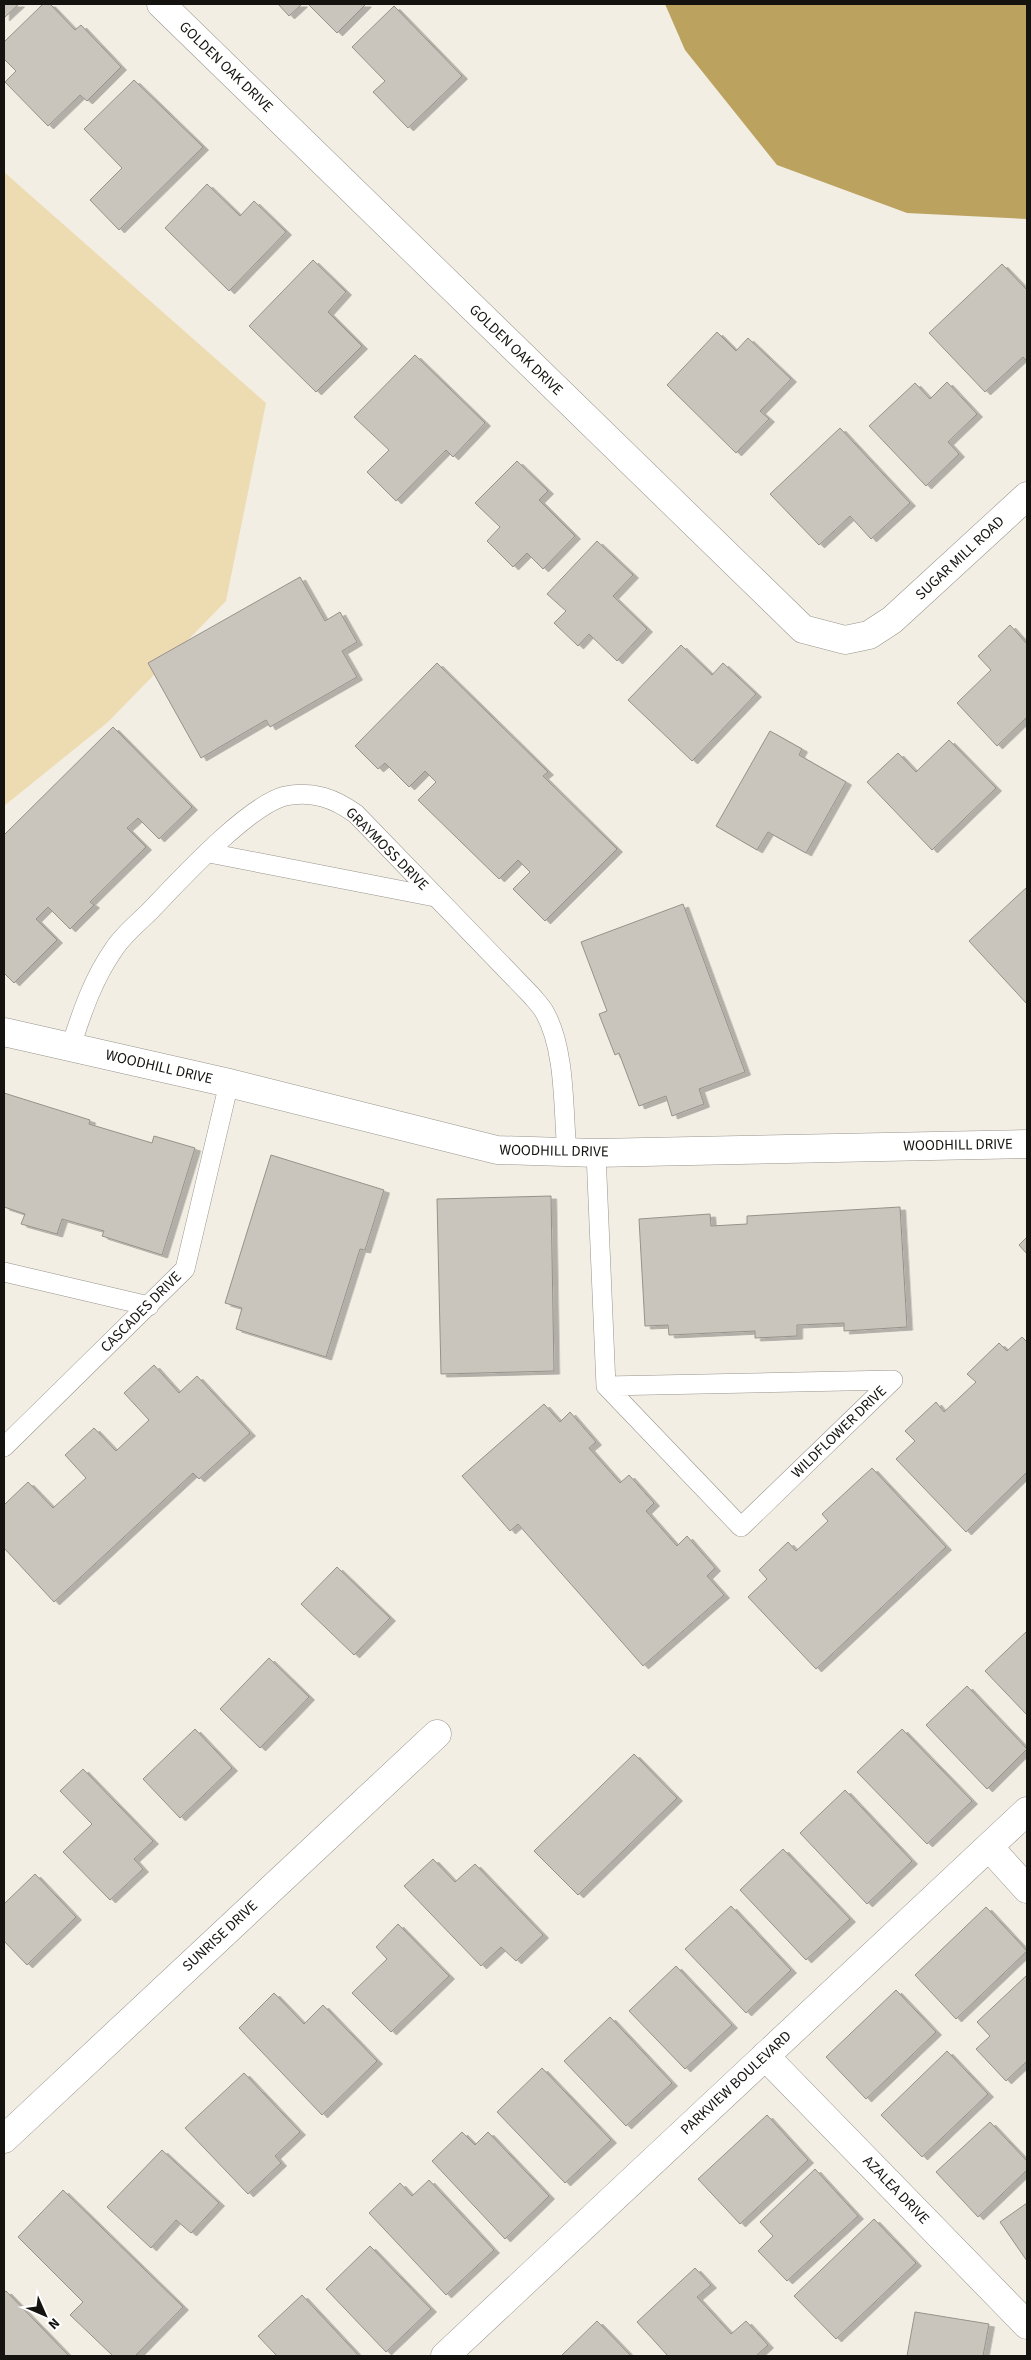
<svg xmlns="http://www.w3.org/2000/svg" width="1031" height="2360" font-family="'Source Sans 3',sans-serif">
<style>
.green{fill:#eddcb2}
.water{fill:#bca25f}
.building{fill:#c9c5bc;stroke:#96928a;filter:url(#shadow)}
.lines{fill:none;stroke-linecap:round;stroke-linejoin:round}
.service-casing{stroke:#98948c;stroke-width:20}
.minor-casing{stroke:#98948c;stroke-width:29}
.service{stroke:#fff;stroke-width:19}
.minor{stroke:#fff;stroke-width:28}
.labels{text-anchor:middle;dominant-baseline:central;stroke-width:4;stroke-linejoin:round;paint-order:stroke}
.street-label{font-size:15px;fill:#141310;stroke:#fff}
</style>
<defs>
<filter id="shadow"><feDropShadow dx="5.5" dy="3" stdDeviation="0" flood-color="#0004"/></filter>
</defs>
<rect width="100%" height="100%" fill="#f2eee4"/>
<polygon class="green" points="4,172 266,403 226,601 108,722 4,806"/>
<polygon class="water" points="665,4 1027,4 1027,219 907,213 777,165 685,50"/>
<g class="building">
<polygon points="4,4 19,4 4,18"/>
<polygon points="43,4 50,4 75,30 81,25 121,67 87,101 80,95 48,126 5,82 16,71 4,59 4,42"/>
<polygon points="278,4 302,4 289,16"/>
<polygon points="308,4 366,4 337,33"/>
<polygon points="394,6 462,76 408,128 373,92 385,81 352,47"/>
<polygon points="134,80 203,147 119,230 90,200 122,168 84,129"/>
<polygon points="207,184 240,216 254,201 286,232 229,291 165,228"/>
<polygon points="313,260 346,292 328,312 362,346 316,392 249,326"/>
<polygon points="1002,264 1027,290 1027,361 1023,357 985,392 929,333"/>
<polygon points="717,332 736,351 748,338 791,379 760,411 769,419 736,453 667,385"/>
<polygon points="415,355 485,423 453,457 446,450 396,501 367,472 389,450 354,417"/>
<polygon points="947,382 977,414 948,442 959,454 926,486 869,426 915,383 930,399"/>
<polygon points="840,428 910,503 871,539 850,516 819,545 770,494"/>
<polygon points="517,461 548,491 539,500 575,536 543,569 527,553 513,567 487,541 500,527 475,503"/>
<polygon points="597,541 633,575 613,596 647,629 617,661 589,634 578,646 554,623 566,611 547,594"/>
<polygon points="300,577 325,621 340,612 357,642 342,651 357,677 270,727 266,720 201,758 148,663"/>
<polygon points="1010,625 1027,644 1027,717 997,746 957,703 991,670 978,656"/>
<polygon points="681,645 712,675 723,663 756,694 692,761 628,700"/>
<polygon points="437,663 548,772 543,776 617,849 545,921 513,889 530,872 518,860 499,879 418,800 436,782 425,771 409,787 385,763 378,769 355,746"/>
<polygon points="113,727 192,807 159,839 138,818 127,828 146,847 90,902 94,905 70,929 48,907 36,919 57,940 14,983 4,973 4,835"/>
<polygon points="770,731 802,749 799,755 846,782 806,853 768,832 757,850 716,826"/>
<polygon points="949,740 996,788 932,850 867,782 898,753 916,772"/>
<polygon points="1027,887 1027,1004 969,941"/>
<polygon points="683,904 745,1072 699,1089 704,1104 672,1116 666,1096 639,1106 619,1053 615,1055 599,1014 607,1011 581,942"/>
<polygon points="4,1093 90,1120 89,1124 152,1143 154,1136 195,1148 162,1255 102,1236 104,1231 62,1219 57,1234 21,1224 25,1214 4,1207"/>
<polygon points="271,1155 384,1190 365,1250 360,1249 326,1357 236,1329 242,1308 225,1303"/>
<polygon points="551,1196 554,1371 441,1374 437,1199"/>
<polygon points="900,1207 907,1327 844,1331 844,1323 797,1325 797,1336 755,1338 755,1331 669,1335 668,1325 645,1326 639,1219 710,1214 711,1226 747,1224 747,1216"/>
<polygon points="1027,1237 1027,1254 1019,1245"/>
<polygon points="1022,1337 1027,1342 1027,1472 966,1532 896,1459 915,1441 905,1431 936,1402 944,1412 976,1382 967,1374 999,1343 1007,1351"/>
<polygon points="154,1365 179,1393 197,1376 250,1433 199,1479 193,1473 54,1602 4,1548 4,1505 28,1482 53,1508 86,1478 65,1455 94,1428 116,1451 149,1420 124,1393"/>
<polygon points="544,1404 560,1422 570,1412 596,1442 589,1448 620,1483 629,1475 654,1503 646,1511 677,1546 687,1536 715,1568 707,1576 724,1595 643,1666 518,1524 510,1531 462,1476"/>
<polygon points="872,1468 946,1547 816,1669 748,1597 767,1579 759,1570 788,1542 796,1551 828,1521 822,1514"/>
<polygon points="337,1567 390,1618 354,1655 301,1604"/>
<polygon points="1027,1631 1027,1715 985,1671"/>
<polygon points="269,1658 309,1697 260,1748 220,1709"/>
<polygon points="967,1686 1027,1749 987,1789 926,1725"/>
<polygon points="195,1729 232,1768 180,1818 143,1779"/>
<polygon points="902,1729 972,1801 927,1844 857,1772"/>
<polygon points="634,1754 677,1798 578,1895 534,1851"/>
<polygon points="83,1769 153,1841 134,1859 143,1869 110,1900 63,1852 92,1824 60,1791"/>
<polygon points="845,1790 912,1861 867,1904 800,1833"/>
<polygon points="783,1849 850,1919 806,1960 740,1890"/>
<polygon points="433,1859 455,1882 475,1864 543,1935 516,1961 501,1947 481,1966 404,1886"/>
<polygon points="35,1874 76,1917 27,1965 4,1941 4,1904"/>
<polygon points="731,1906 791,1970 746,2013 685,1949"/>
<polygon points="986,1907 1027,1951 956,2019 915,1975"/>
<polygon points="398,1924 449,1976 391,2032 352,1993 387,1959 376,1947"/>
<polygon points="676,1966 732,2025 685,2069 629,2011"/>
<polygon points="1027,1975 1027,2061 1006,2081 976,2049 990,2036 977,2022"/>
<polygon points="896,1990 936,2032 866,2099 826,2057"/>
<polygon points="274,1993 304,2024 323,2005 377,2061 322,2115 239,2028"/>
<polygon points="610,2017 672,2083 626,2126 564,2061"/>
<polygon points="947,2051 988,2094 922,2157 881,2115"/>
<polygon points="542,2068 611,2140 565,2183 497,2112"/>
<polygon points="244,2073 300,2132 275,2156 281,2163 248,2194 185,2128"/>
<polygon points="767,2115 808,2160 740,2224 698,2179"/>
<polygon points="990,2122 1027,2161 1027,2170 978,2217 936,2172"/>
<polygon points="462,2132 475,2145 488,2132 549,2196 505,2239 432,2161"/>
<polygon points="162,2150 219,2203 191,2233 176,2220 151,2248 107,2207"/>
<polygon points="815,2169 858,2216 787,2281 758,2251 773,2236 760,2222"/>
<polygon points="429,2180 494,2250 446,2295 369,2213 400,2183 412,2196"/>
<polygon points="63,2190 183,2307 135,2356 113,2356 70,2315 83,2302 18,2237"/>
<polygon points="1027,2203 1027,2261 1000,2222"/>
<polygon points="874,2219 916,2263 836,2339 794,2296"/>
<polygon points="370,2246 431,2309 386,2352 326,2289"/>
<polygon points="695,2268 711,2285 697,2297 731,2334 746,2321 768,2345 756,2356 668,2356 637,2322"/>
<polygon points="6,2291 69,2356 4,2356 4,2292"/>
<polygon points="302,2295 359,2356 277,2356 258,2336"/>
<polygon points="915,2312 989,2324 983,2356 907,2356"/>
<polygon points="597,2321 631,2356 561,2356"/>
</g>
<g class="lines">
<g class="service-casing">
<g id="service">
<polyline points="209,853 435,897"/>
<path d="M71 1046C82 1012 93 979 114 949 123 935 138 923 150 911 179 881 247 806 285 796 313 790 335 799 356 814L531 995C536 1001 542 1007 545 1013 566 1051 563 1111 567 1153"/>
<polyline points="596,1153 606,1386 893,1380 741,1527 606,1386"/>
<polyline points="4,1272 149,1306"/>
<polyline points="4,1447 185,1269 229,1083"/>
</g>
</g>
<g class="minor-casing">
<g id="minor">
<polyline points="161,4 803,629 845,640 869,635 892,620 1027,496"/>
<polyline points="4,1032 229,1083 497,1150 596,1153 1027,1144"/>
<polyline points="989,1847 1027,1889"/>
<polyline points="765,2056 1027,2325"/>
<polyline points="4,2139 437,1734"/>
<polyline points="445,2356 1027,1811"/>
</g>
</g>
<use href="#service" class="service"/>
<use href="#minor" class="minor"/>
</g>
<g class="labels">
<g class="street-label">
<text transform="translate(226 67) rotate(44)">GOLDEN OAK DRIVE</text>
<text transform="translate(516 350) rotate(44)">GOLDEN OAK DRIVE</text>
<text transform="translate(960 558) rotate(-43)">SUGAR MILL ROAD</text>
<text transform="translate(387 849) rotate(45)">GRAYMOSS DRIVE</text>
<text transform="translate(159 1067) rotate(13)">WOODHILL DRIVE</text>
<text transform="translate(958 1145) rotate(-1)">WOODHILL DRIVE</text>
<text transform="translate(554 1151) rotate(1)">WOODHILL DRIVE</text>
<text transform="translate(141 1312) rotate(-45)">CASCADES DRIVE</text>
<text transform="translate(839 1432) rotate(-44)">WILDFLOWER DRIVE</text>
<text transform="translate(220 1936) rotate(-43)">SUNRISE DRIVE</text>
<text transform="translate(736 2083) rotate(-43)">PARKVIEW BOULEVARD</text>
<text transform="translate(896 2190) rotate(46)">AZALEA DRIVE</text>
</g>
</g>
<rect width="1031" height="2360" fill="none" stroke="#141310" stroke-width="10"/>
<g transform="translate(45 2315) rotate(135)" stroke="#ffffff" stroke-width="4" paint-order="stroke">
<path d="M0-4L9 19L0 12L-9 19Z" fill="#141310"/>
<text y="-8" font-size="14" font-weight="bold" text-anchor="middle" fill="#141310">N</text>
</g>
</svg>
